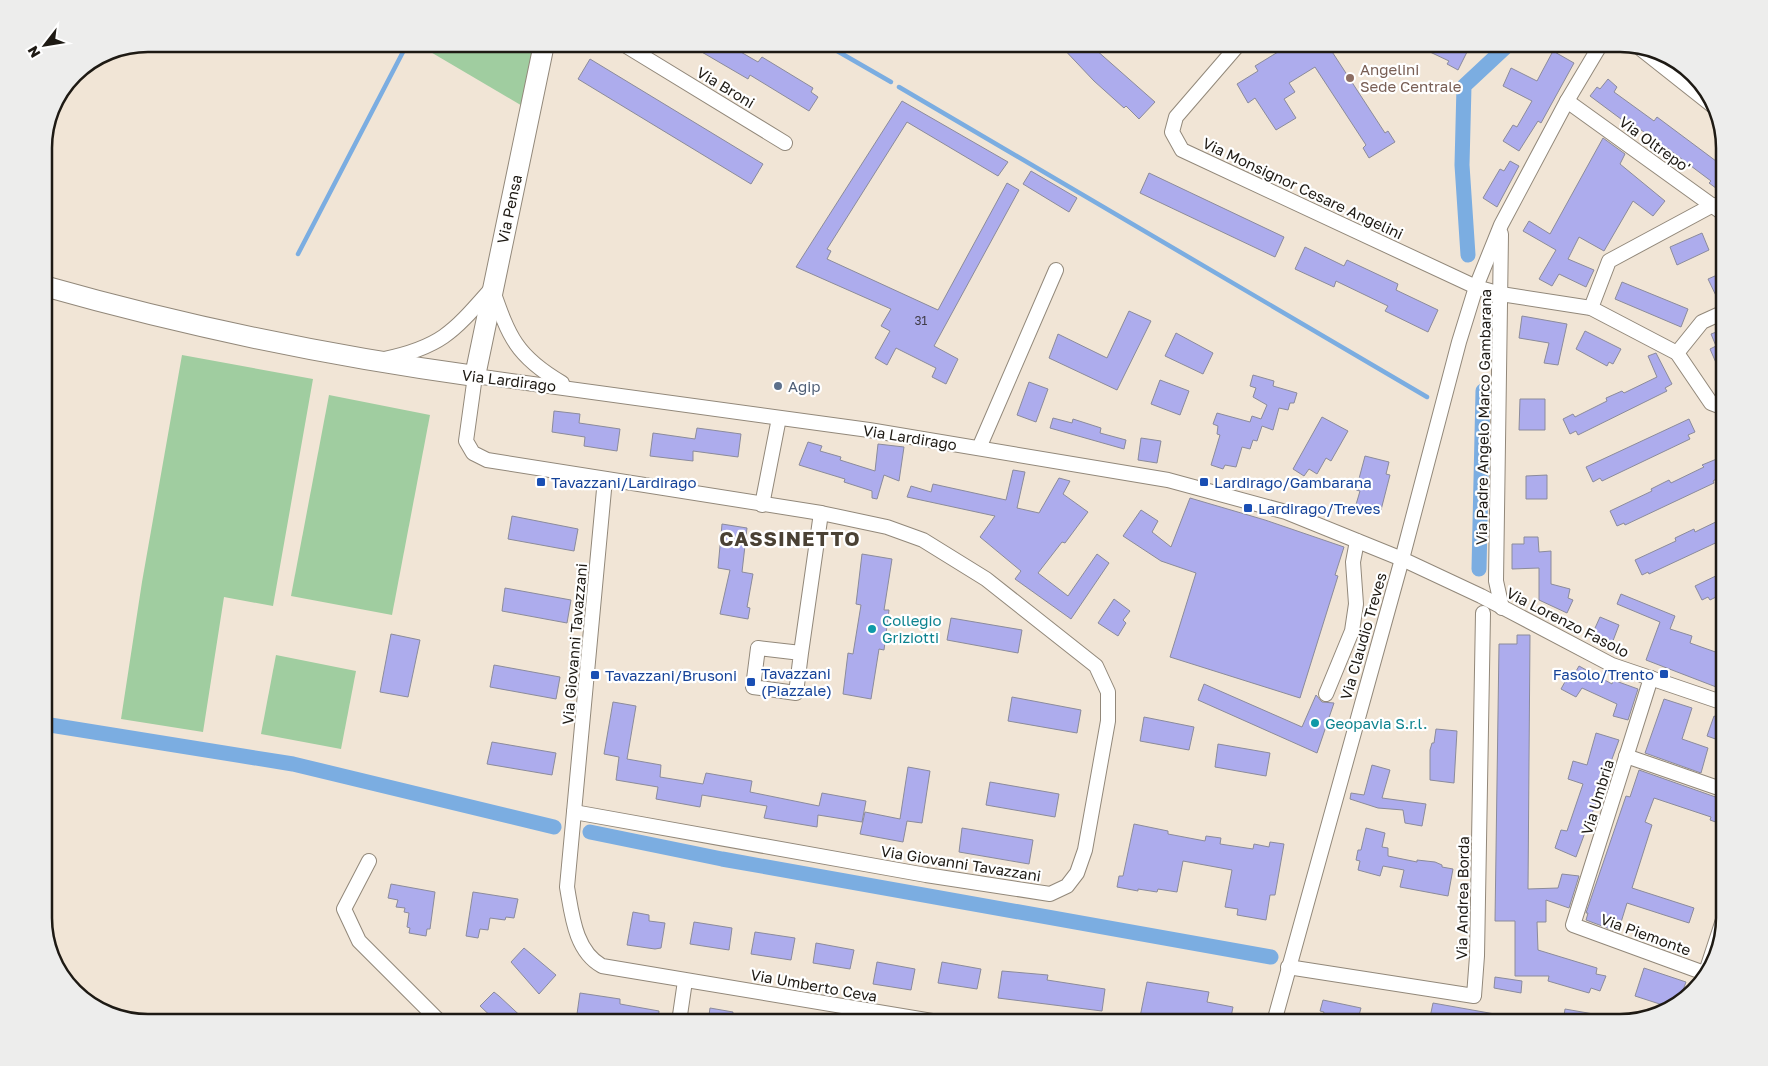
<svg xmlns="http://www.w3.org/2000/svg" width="1768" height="1066" font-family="'Golos Text',sans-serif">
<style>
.green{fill:#a0cda0}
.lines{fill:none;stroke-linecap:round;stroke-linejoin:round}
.stream{stroke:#7bade1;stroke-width:4.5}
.canal{stroke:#7bade1;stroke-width:15}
.building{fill:#adaced;stroke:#8b8b9b}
.street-casing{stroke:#92887a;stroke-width:16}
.secondary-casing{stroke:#92887a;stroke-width:22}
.street{stroke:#fff;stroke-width:14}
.secondary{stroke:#fff;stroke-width:20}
.education-dot{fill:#8d6e63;stroke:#fff;stroke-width:2}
.service-dot{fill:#5c6f8a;stroke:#fff;stroke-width:2}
.transit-dot{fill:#1a4fb4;stroke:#fff;stroke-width:2}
.culture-dot{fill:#0f9aa8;stroke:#fff;stroke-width:2}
.labels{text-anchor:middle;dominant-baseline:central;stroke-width:4.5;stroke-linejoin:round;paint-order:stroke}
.number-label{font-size:12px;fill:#423e4a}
.education-label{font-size:15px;fill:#785e54;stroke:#fff;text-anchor:start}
.street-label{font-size:15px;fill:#1e1a14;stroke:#fff}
.service-label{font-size:15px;fill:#4e5e75;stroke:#fff;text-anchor:start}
.transit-label{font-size:15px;fill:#164399;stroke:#fff;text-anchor:start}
.culture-label{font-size:15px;fill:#0d838f;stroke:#fff;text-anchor:start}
.district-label{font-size:20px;font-weight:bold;letter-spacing:1px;fill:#4a4134;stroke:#fff}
.rim{fill:none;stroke:#1e1a14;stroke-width:2.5}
</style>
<rect width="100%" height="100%" fill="#f1e5d6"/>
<g class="green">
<polygon points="417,44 538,44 524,107"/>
<polygon points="182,355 313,379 273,606 224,597 203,732 121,719 142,582"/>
<polygon points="329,395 430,415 392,615 291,596"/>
<polygon points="276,655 356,671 341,749 261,734"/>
</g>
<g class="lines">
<g class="stream">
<polyline points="825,44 891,82"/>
<polyline points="899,87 1427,397"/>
<polyline points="298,254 404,50"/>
</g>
<g class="canal">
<polyline points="1468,255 1462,165 1464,86 1509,44"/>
<polyline points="1479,569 1483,391"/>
<polyline points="44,724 293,764 554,827"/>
<polyline points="590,832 722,859 1271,957"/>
</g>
</g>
<g class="building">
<polygon points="688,44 727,44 758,62 762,57 813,88 811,92 818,97 809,111 750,75 748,79"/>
<polygon points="1059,44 1099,44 1095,49 1155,102 1139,119 1126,106 1124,108 1094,81"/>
<polygon points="1291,44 1327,44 1385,133 1388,131 1395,142 1369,158 1363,148 1366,145 1315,67 1289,83 1295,92 1284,99 1296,118 1276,130 1255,98 1248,103 1237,84 1258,71 1255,66"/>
<polygon points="1413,44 1471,44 1458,70 1447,64 1449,61"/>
<polygon points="1553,51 1574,63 1541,123 1538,121 1519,151 1503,141 1513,125 1517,127 1532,101 1503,86 1511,68 1537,81"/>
<polygon points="590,59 763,164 751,184 578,79"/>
<polygon points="1608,79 1617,87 1614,92 1654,121 1657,117 1724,167 1724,194 1709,183 1711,181 1667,148 1666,150 1635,125 1633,128 1590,96 1597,87 1600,89"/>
<polygon points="902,101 1008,162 998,176 907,122 827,249 831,251 827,259 938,310 1007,183 1019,190 934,346 958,359 946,384 932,377 936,368 896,348 887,365 875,358 890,331 881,326 891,309 796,267"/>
<polygon points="1603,138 1625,154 1620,164 1665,201 1653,216 1633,201 1604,251 1579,237 1568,259 1594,270 1586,287 1559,274 1552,286 1539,279 1556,250 1523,231 1529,221 1550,234"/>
<polygon points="1510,161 1519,166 1497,207 1483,198 1500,169 1504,171"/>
<polygon points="1031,171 1077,198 1069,212 1023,184"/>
<polygon points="1149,173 1284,237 1275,257 1140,193"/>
<polygon points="1702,233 1709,250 1677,265 1670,247"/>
<polygon points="1305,247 1344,266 1347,260 1398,284 1396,290 1438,310 1428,332 1385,311 1388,306 1336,281 1334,287 1295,269"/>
<polygon points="1724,272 1724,303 1720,304 1708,279"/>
<polygon points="1622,282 1688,309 1681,327 1615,299"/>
<polygon points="1129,311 1151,321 1117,390 1049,358 1058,334 1107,358"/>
<polygon points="1522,316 1567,324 1558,365 1544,363 1549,343 1519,338"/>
<polygon points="1724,329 1724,381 1710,349 1716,346 1711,334"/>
<polygon points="1585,331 1621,349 1613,364 1609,362 1607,366 1576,349"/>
<polygon points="1176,333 1213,353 1203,374 1165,356"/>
<polygon points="1656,353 1672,384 1665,388 1667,391 1578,435 1576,431 1570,434 1563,419 1573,414 1575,417 1607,401 1606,398 1622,391 1624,393 1657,377 1648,356"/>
<polygon points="1253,375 1274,381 1273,386 1297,393 1294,403 1290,403 1288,410 1279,408 1273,430 1262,426 1257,441 1253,440 1250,449 1242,447 1236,467 1225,465 1223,469 1211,465 1220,435 1217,434 1218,426 1213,424 1217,413 1250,422 1252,416 1261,419 1267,405 1253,397 1256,388 1250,386"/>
<polygon points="1160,380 1189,391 1180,415 1151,404"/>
<polygon points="1029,382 1048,389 1036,422 1017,415"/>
<polygon points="1520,399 1545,399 1545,430 1519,430"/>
<polygon points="554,411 580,414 579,423 620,429 617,451 584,446 585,437 552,432"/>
<polygon points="1322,417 1348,431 1331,461 1326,458 1317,474 1309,469 1304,476 1293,469"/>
<polygon points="1053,418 1072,423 1073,419 1101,428 1100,433 1126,440 1124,449 1050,428"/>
<polygon points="1689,419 1695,432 1688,435 1690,439 1602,481 1600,478 1593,482 1586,467"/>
<polygon points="697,428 741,434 738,457 693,451 693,461 650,456 653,433 695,439"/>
<polygon points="1141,438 1161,441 1157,463 1138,460"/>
<polygon points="808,442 822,446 820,451 841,457 840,460 875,471 878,444 904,447 899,481 884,475 877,499 872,498 872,491 844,482 845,479 799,465"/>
<polygon points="1365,456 1389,462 1386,474 1390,475 1381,510 1369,507 1368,512 1355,508 1360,491 1356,490"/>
<polygon points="1724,456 1724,474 1713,481 1714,483 1625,525 1624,523 1617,526 1610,511 1652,491 1651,489 1669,480 1671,483 1704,467 1702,465"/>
<polygon points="1013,470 1025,472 1017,508 1039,513 1059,478 1070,481 1063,494 1088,512 1065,543 1062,542 1038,573 1068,596 1097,554 1109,563 1071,619 1015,579 1021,571 980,537 995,516 907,497 911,486 931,492 933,484 1006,500"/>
<polygon points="1547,475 1547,499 1526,499 1526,476"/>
<polygon points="1190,498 1265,520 1344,547 1335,575 1338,576 1300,698 1170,657 1196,573 1161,561 1123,536 1141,510 1158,521 1152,532 1171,547"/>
<polygon points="512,516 578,529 574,551 508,539"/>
<polygon points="1724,518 1724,539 1649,574 1648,572 1642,575 1635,560 1676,541 1675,538 1694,529 1695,532"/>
<polygon points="722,524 747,528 742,572 753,574 747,607 750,608 748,619 720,614 730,570 718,568"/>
<polygon points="1524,537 1538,537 1539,552 1551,551 1551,584 1570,589 1568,598 1573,600 1567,613 1539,600 1539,568 1512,569 1512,544 1524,544"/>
<polygon points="862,554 892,559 884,610 889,610 884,650 879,649 871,699 843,694 848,653 853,654 861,605 856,604"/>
<polygon points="1724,572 1724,593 1710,600 1708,597 1702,600 1695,586"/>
<polygon points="505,588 571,600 567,623 502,611"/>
<polygon points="1621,594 1675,616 1670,629 1692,636 1690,643 1724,655 1724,690 1646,660 1660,622 1617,604"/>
<polygon points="1114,599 1130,611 1123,620 1126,623 1118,636 1098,623"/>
<polygon points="1600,617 1619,625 1611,646 1591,637"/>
<polygon points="951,618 1022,630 1018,653 947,640"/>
<polygon points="391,634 420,640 408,697 380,692"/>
<polygon points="1517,635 1530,635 1528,889 1558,888 1562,874 1579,876 1569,908 1546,900 1546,922 1537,922 1538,950 1597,968 1596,974 1606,976 1600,991 1591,988 1589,993 1548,981 1549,976 1515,976 1515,921 1495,921 1499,644 1517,644"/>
<polygon points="494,665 560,677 556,699 490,687"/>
<polygon points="1579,666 1612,684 1613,680 1638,689 1628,720 1613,716 1617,704 1582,688 1576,697 1561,689 1571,671 1575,673"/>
<polygon points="1204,684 1302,727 1316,695 1322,702 1334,703 1317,753 1198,700"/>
<polygon points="1012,697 1081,710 1077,733 1008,721"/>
<polygon points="1664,699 1692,708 1682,739 1708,748 1701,773 1645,753"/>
<polygon points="613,702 636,706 627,759 661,765 660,777 703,784 706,773 752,781 750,792 819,806 822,793 866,801 862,822 818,815 817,827 764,818 767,806 702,795 700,807 656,799 658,787 616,780 619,757 604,754"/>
<polygon points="1714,716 1724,720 1724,742 1707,736"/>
<polygon points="1144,717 1194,727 1189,750 1140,741"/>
<polygon points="1436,729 1457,731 1454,783 1430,780 1430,750 1432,743 1434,743"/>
<polygon points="1596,733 1619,740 1576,857 1555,848 1561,830 1567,831 1583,784 1568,779 1573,761 1587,765"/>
<polygon points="492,742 556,753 552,775 487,764"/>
<polygon points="1218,744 1270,753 1266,776 1215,767"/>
<polygon points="1372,765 1390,770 1382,798 1426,804 1422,826 1405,823 1403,810 1378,808 1350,799 1351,793 1364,795"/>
<polygon points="908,767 930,771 922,823 907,821 903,842 860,834 865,812 900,819"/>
<polygon points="1639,770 1724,800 1724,825 1710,820 1711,817 1654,798 1645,822 1652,825 1632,888 1694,908 1689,923 1627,903 1618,932 1586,920 1588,913 1586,913 1626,796 1630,797"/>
<polygon points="990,782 1059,794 1055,817 986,805"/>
<polygon points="1134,824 1168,831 1168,834 1205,841 1206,836 1221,838 1220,844 1253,849 1254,844 1269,847 1270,842 1284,844 1275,895 1270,895 1266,920 1237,915 1238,909 1225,907 1232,870 1183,861 1177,892 1158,889 1157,892 1138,889 1138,891 1117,887 1119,876 1123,876"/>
<polygon points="962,828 1033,840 1029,864 959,852"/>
<polygon points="1366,828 1385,833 1382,847 1388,848 1388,856 1417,862 1417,860 1435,862 1442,865 1442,867 1453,869 1448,896 1400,887 1404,870 1383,866 1380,876 1358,870 1360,861 1356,860 1358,850 1361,850"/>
<polygon points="391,884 435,892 430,929 427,929 426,936 409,933 410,928 407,927 409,913 404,912 405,908 396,907 398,900 388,898"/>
<polygon points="473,892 518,899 514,918 506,917 505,920 490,918 488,930 480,929 478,938 466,936"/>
<polygon points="633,912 649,915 649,921 665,923 661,948 655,949 627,945"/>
<polygon points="694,922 732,928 729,950 690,944"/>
<polygon points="755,932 795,938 791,960 751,954"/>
<polygon points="816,943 854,950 850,969 813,963"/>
<polygon points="524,948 556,975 539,994 511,962"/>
<polygon points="877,962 915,969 911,990 873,984"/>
<polygon points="942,962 981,969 977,989 938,983"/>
<polygon points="1644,968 1686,982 1679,1001 1672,1008 1635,996"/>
<polygon points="1002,971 1048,975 1047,980 1105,989 1102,1011 998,998"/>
<polygon points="1495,977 1522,981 1521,993 1494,988"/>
<polygon points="1147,982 1209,992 1207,1002 1233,1007 1230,1022 1139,1022"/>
<polygon points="494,992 499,996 527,1022 497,1022 480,1006"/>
<polygon points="580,993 620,999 620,1004 659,1011 658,1022 615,1022 577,1014"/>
<polygon points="1323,1000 1361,1008 1358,1019 1352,1018 1350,1022 1321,1022 1324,1012 1320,1011"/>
<polygon points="1433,1003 1506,1016 1506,1022 1429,1022"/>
<polygon points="710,1008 733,1012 732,1022 708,1022"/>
<polygon points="1565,1009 1605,1016 1605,1022 1563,1022"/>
</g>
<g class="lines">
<g class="street-casing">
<g id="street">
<polyline points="623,44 785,143"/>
<polyline points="1239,44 1176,117 1172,132 1182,150 1476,287 1501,294 1591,308 1677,353 1711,403 1724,408"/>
<polyline points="1641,49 1713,106"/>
<polyline points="1567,101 1724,214"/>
<polyline points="1501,234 1496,581 1502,608"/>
<polyline points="1591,308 1609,261 1713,205"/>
<polyline points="1677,353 1702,322 1724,312"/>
<path d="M384 359C442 347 454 331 492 288 509 337 516 356 562 383"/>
<polyline points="979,448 1056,270"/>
<path d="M605 479 567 887C572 915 575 951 602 966L938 1022"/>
<polyline points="762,505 779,418"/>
<polyline points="801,653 796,693 753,687 758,648 801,653 821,513"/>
<polyline points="1651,678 1573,925 1707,974"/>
<polyline points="1326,694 1352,631 1356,604 1353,562 1357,541"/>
<polyline points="1626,756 1724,790"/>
<polyline points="574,812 926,875 1050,894 1067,886 1077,873 1085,850 1108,721 1108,692 1096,666 986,579 923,540 887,527 821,513 487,460 473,453 466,441 475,376 869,430 1168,480 1286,512 1402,559 1481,596 1612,665 1724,703"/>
<polyline points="369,861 344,909 359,941 440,1022"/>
<polyline points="1288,967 1474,996 1477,956 1483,613"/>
<polyline points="1705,975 1724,917"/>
<polyline points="679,1022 685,981"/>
<polyline points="1274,1022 1402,559 1459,342 1476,287 1501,225 1567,101 1601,44"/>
</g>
</g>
<g class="secondary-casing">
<path id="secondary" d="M44 286C185 326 329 356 475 376L544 44"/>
</g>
<use href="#street" class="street"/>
<use href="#secondary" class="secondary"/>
</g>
<circle class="education-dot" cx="1350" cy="78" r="5"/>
<circle class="service-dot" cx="778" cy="386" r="5"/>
<g class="transit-dot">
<rect x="536" y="477" width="10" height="10" rx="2.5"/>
<rect x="1199" y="477" width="10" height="10" rx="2.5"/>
<rect x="1243" y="503" width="10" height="10" rx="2.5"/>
<rect x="1659" y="669" width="10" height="10" rx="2.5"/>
<rect x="590" y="670" width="10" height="10" rx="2.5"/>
<rect x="746" y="677" width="10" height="10" rx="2.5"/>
</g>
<g class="culture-dot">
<circle cx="872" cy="629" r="5"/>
<circle cx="1315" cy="723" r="5"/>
</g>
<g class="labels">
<g class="number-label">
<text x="921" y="320">31</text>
</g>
<g class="education-label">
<text x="1360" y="69">Angelini<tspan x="1360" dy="17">Sede Centrale</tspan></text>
</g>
<g class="street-label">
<text transform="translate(726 87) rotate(31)">Via Broni</text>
<text transform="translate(1655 144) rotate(36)">Via Oltrepo'</text>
<text transform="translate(1303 188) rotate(25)">Via Monsignor Cesare Angelini</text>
<text transform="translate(509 209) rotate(-78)">Via Pensa</text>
<text transform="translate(509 380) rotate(7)">Via Lardirago</text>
<text transform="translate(1483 417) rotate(-89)">Via Padre Angelo Marco Gambarana</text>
<text transform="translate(910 437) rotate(9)">Via Lardirago</text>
<text transform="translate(1568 622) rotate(27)">Via Lorenzo Fasolo</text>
<text transform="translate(1363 636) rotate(-74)">Via Claudio Treves</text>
<text transform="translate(574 644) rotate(-85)">Via Giovanni Tavazzani</text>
<text transform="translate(1597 797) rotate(-73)">Via Umbria</text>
<text transform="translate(961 863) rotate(9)">Via Giovanni Tavazzani</text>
<text transform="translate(1462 898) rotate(-89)">Via Andrea Borda</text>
<text transform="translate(1646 934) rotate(20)">Via Piemonte</text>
<text transform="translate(814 985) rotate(10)">Via Umberto Ceva</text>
</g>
<g class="service-label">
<text x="788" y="386">Agip</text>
</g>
<g class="transit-label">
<text x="551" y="482">Tavazzani/Lardirago</text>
<text x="1214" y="482">Lardirago/Gambarana</text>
<text x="1258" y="508">Lardirago/Treves</text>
<text x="761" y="673">Tavazzani<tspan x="761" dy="17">(Piazzale)</tspan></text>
<text x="1654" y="674" text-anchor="end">Fasolo/Trento</text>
<text x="605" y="675">Tavazzani/Brusoni</text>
</g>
<g class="culture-label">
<text x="882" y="620">Collegio<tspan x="882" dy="17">Griziotti</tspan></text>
<text x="1325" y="723">Geopavia S.r.l.</text>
</g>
<g class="district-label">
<text x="790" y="538">CASSINETTO</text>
</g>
</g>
<path d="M0 0H1768V1066H0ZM148 52H1620A96 96 0 0 1 1716 148V918A96 96 0 0 1 1620 1014H148A96 96 0 0 1 52 918V148A96 96 0 0 1 148 52Z" fill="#ededec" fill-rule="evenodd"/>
<path class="rim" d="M148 52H1620A96 96 0 0 1 1716 148V918A96 96 0 0 1 1620 1014H148A96 96 0 0 1 52 918V148A96 96 0 0 1 148 52Z"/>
<g transform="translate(45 45) rotate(239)" stroke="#ffffff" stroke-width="4" paint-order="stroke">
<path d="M0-4L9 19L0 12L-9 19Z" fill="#1e1a14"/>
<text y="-8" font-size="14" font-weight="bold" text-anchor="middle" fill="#1e1a14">N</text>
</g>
</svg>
